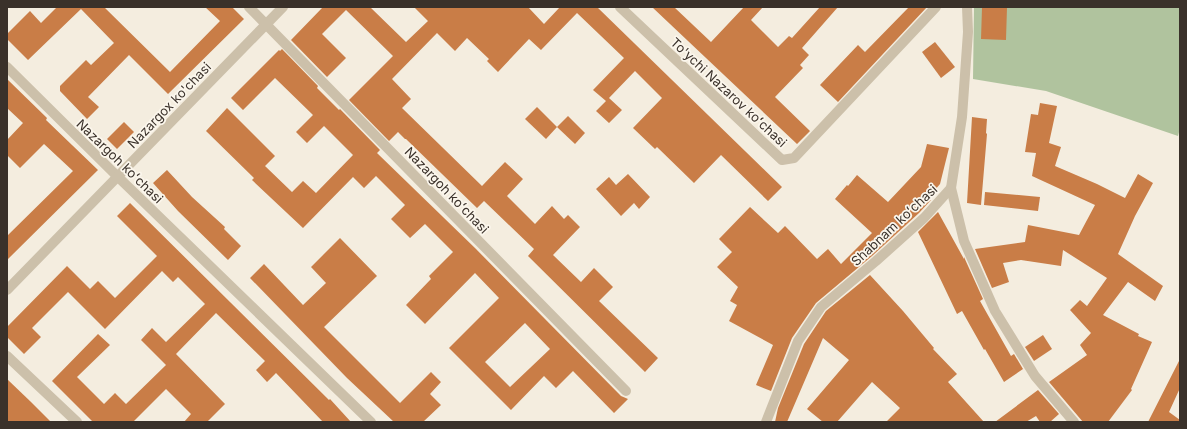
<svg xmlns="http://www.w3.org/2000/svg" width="1187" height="429" font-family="Inter,sans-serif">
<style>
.green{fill:#b0c39e}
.building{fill:#c97d47;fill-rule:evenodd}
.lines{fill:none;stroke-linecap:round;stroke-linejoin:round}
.minor{stroke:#ccc0aa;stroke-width:10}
.labels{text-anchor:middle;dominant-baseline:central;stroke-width:3.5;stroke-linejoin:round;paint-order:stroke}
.street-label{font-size:13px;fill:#3a312a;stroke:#fbf6ec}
</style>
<rect width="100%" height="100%" fill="#f4eddf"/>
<polygon class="green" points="974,7 1180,7 1180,128 1178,136 1046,91 973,79"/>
<g class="building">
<polygon points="57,7 104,7 170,72 220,21 205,7 232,7 244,19 168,94 129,55 88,97 99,107 87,119 60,91 60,86 86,60 91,65 114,43 81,9 28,60 7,39 7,34 30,11 41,23"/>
<polygon points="323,7 370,7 406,42 428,21 414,7 528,7 544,24 560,7 597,7 782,187 768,201 721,155 694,183 657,147 655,149 633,128 662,98 635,71 609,98 622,110 609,123 596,111 606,101 593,90 624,58 577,13 541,50 529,39 498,72 487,61 489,59 467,38 455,51 437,33 392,79 411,99 402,108 482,186 505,162 523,179 507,196 535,224 552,206 564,219 568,215 580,227 553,255 581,282 594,268 613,287 599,301 658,358 645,372 528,256 534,249 484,201 477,208 406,139 405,139 398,132 389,141 349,100 393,56 346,10 322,34 346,58 327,77 291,40"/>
<polygon points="652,7 674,7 711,42 744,7 763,7 751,20 778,47 789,36 792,38 820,7 838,7 802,48 809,55 800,65 803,68 775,97 810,131 797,144"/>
<polygon points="909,7 927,7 838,102 820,85 858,45 865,52"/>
<polygon points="982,7 1007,7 1006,40 981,39"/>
<polygon points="935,42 955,67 941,78 922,52"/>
<path d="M282 49 318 86 317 88 339 110 340 109 380 150 377 153 476 249 621 396 628 399 614 413 573 371 556 388 544 376 511 410 449 348 499 298 475 273 425 324 406 305 431 279 429 276 453 252 425 224 410 238 391 219 405 205 376 176 364 188 353 177 303 228 252 180 254 178 206 131 227 108 275 156 265 166 292 192 303 181 316 193 353 155 324 126 307 143 296 132 313 115 275 78 243 110 231 98 279 50 280 51ZM525 323 550 349 510 387 485 362Z"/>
<polygon points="7,79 47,118 46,120 98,170 7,260 7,236 73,171 44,144 20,168 7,155 7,140 23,123 7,108"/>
<polygon points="1040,103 1057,106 1049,143 1061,147 1055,166 1097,184 1125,198 1138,174 1153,183 1135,216 1118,254 1163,286 1155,301 1128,282 1103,315 1139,334 1138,336 1152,342 1131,389 1132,390 1108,422 1083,422 1049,382 1087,355 1080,345 1091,333 1070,310 1080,300 1087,306 1107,278 1063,250 1061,266 1021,260 1003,263 1009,282 992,288 975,249 1025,242 1028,225 1079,235 1095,205 1032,176 1036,153 1025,152 1031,114 1038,115"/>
<polygon points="537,107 557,127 546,139 525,119"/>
<polygon points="568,116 585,133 575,144 557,127"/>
<polygon points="972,117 987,119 986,133 987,134 981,205 967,203"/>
<polygon points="124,122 134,132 117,149 107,139"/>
<polygon points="927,144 949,148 940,184 929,197 931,200 919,213 872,256 816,303 792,338 771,391 756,385 773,345 729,321 737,305 730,301 738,287 717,267 732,252 719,239 750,207 778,233 785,226 817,259 828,249 841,264 872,233 835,199 847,185 848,186 857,175 888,202 921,167"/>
<polygon points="167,170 192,197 225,227 224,229 241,246 228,260 178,211 153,183"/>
<polygon points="628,174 650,197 639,209 634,203 621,216 596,189 609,177 616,185"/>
<polygon points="985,192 1040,197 1038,211 984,205"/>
<polygon points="130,203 329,400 330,399 351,422 323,422 276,373 267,382 256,370 265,361 216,313 176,354 225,404 207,422 184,422 191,414 166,389 133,422 93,422 52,381 98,334 110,345 77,377 104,404 115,393 126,404 166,365 141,340 152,328 166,342 205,304 178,277 173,282 162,271 105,329 68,292 32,328 41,337 24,354 7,337 7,327 67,266 90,289 98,281 115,298 157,256 117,216"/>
<polygon points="938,212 964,259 964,257 983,299 980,301 1011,356 1014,354 1023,369 1004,382 985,349 984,350 962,311 957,314 918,232"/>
<polygon points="340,238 377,276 324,327 400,403 431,372 441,382 430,394 441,405 423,422 394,422 347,378 250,278 264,264 303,305 326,283 311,267"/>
<polygon points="870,275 903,311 934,348 933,349 957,374 948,382 984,422 886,422 900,408 872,382 837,422 823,422 807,409 849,360 823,338 787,422 775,422 778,408 804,344 826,311"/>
<polygon points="1043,335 1052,349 1034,361 1025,347"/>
<polygon points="1179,361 1180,362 1180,388 1169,412 1180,420 1180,422 1148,422"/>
<polygon points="7,379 31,402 51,422 7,422"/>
<polygon points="1038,390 1059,414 1050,422 1040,422 1036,416 1026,422 995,422"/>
</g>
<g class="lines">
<g class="minor">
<polyline points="249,7 626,391"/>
<polyline points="620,7 782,160 794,158 936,7"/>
<polyline points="967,7 968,32 962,117 951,188 964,241 995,311 1035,376 1074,422"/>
<polyline points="7,67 118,177 371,422"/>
<polyline points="7,290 283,7"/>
<polyline points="7,356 77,422"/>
<polyline points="766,422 798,341 821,307 876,261 924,218 951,188"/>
</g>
</g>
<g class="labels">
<g class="street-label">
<text transform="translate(729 92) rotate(43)">To'ychi Nazarov koʻchasi</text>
<text transform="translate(169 105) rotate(-46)">Nazargox ko'chasi</text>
<text transform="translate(120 161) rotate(44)">Nazargoh koʻchasi</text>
<text transform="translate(447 190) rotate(46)">Nazargoh koʻchasi</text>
<text transform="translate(894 225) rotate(-43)">Shabnam koʻchasi</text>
</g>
</g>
<rect width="1187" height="429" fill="none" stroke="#3a312a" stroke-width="16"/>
</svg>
